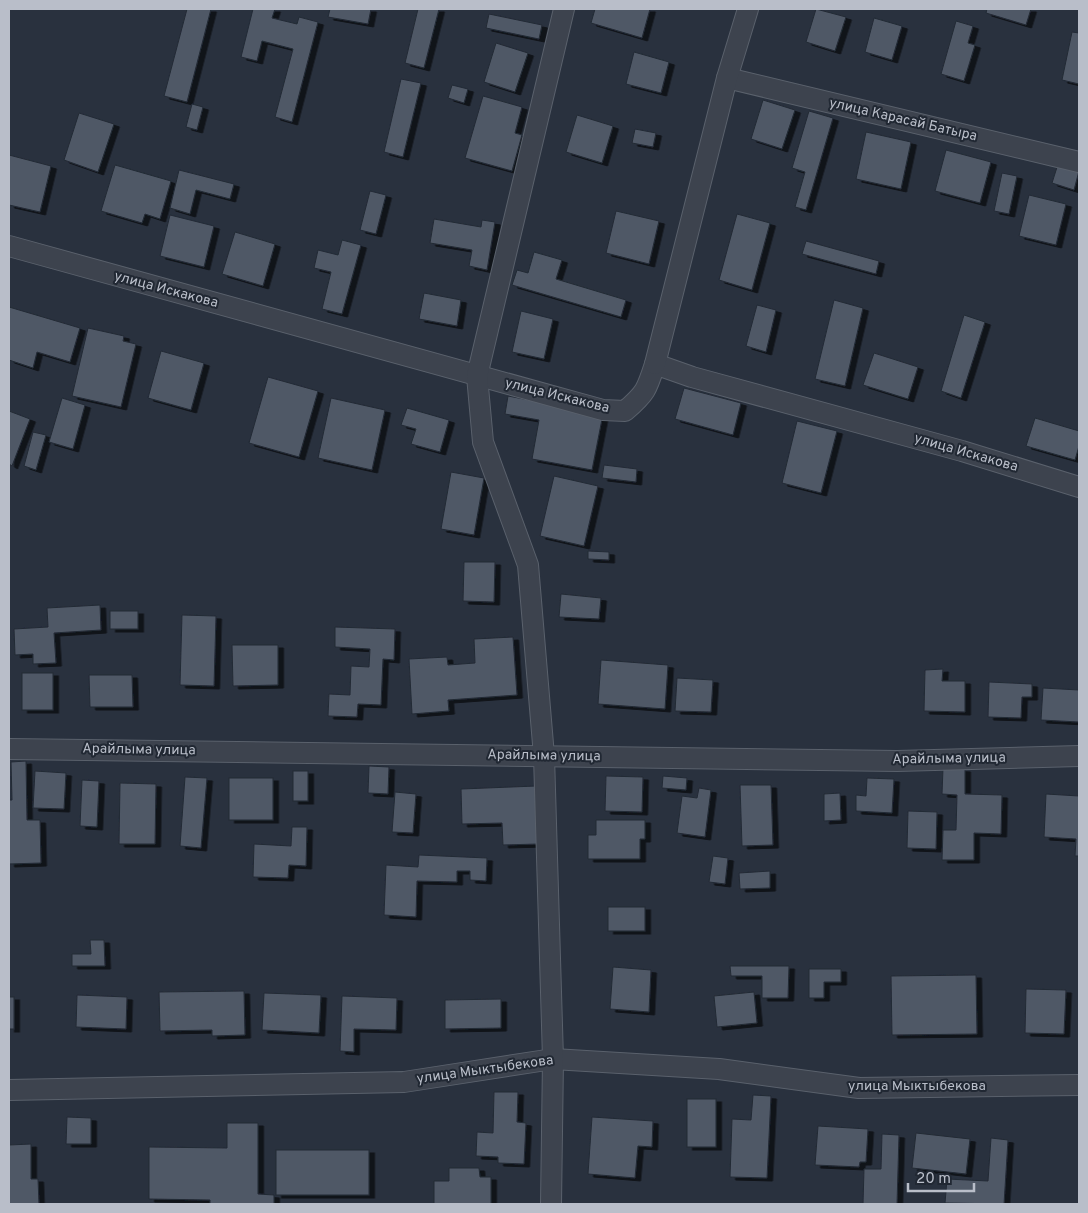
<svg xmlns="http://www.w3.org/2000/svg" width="1088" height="1213" font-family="Overpass,sans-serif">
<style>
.building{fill:#4f5866;stroke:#232a35;filter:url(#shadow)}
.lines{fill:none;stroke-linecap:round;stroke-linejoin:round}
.minor-casing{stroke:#5a616c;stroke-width:22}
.minor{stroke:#3d434e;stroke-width:20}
.labels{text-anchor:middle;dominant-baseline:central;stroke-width:4;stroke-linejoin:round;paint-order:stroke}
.street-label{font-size:14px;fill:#b9bec9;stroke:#212833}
</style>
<defs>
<filter id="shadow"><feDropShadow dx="5.5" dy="3" stdDeviation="0" flood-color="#0009"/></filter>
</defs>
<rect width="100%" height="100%" fill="#29313e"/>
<g class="building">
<polygon points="187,9 211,9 187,102 164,96"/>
<polygon points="253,9 275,9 272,18 297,24 299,17 318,22 292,122 275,117 293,49 262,41 257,61 241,57"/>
<polygon points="330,9 371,9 368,24 328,17"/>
<polygon points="418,9 439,9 424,68 405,63"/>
<polygon points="595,9 650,9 642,38 591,23"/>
<polygon points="816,9 846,17 835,51 806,42"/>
<polygon points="987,9 1031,9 1026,25 986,13"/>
<polygon points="489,14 542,25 539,39 486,28"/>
<polygon points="874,18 902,26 892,60 865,52"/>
<polygon points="956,21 973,26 968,43 975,45 964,81 941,74"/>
<polygon points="1072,32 1079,33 1079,84 1062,80"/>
<polygon points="496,43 528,53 515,92 484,82"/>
<polygon points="634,52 669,62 661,93 626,84"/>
<polygon points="401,79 421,83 403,157 384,152"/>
<polygon points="452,85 468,89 464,103 448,98"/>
<polygon points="483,96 522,107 515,133 522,135 512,171 465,158"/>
<polygon points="763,100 795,110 782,149 751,139"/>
<polygon points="192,104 203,107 197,130 186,127"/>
<polygon points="809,111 833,118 806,210 795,207 805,172 792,168"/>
<polygon points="79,113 114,124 98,172 64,160"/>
<polygon points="577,115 613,126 602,163 566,152"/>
<polygon points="635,129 656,133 653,147 632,143"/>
<polygon points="866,132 911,142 901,189 856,179"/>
<polygon points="946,150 991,162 980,203 935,191"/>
<polygon points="9,155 51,166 40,212 9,205"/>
<polygon points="1058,164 1079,171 1074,190 1052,183"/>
<polygon points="115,165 171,181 160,219 145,214 142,223 101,211"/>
<polygon points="179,170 234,184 230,199 196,190 190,214 170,208"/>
<polygon points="1002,173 1017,176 1009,214 994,211"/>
<polygon points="370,191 386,195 376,234 360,230"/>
<polygon points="1029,195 1066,204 1056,245 1019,236"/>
<polygon points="616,211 659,221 649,264 606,253"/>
<polygon points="737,214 770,223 752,290 719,280"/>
<polygon points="170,215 214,226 204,267 160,256"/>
<polygon points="434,219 481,227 482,220 495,222 487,270 469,266 472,250 430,243"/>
<polygon points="235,232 275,244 263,286 222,274"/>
<polygon points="342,240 361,245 342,314 322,309 331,272 314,268 318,250 338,255"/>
<polygon points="806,241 879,261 876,274 802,254"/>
<polygon points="534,252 562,260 556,279 626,300 621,317 512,285 517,270 528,273"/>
<polygon points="424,293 461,300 457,326 419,319"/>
<polygon points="834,300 863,308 845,386 815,379"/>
<polygon points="757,305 776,310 766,352 746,346"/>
<polygon points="9,307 80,328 70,362 37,352 33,368 9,360"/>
<polygon points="521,311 553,319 544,359 512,352"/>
<polygon points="964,315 985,322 961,398 941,391"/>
<polygon points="88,328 124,336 123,341 136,344 121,407 72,396"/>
<polygon points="161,351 204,363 191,410 148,398"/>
<polygon points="874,353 918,367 908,399 863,385"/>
<polygon points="268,377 318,391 299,457 249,443"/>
<polygon points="684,388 741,403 733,435 675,419"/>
<polygon points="508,396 603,414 592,470 532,459 539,420 505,414"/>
<polygon points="62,398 85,405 73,449 49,442"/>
<polygon points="331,398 385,410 372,470 318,458"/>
<polygon points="407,408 449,420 440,452 411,444 416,429 401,425"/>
<polygon points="9,411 30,419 12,466 9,464"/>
<polygon points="1035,418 1079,431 1079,446 1075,460 1026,446"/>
<polygon points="797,421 837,431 821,493 782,483"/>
<polygon points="33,432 46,435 36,470 24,466"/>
<polygon points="604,465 637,469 636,482 602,478"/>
<polygon points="451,472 484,478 474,535 441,529"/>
<polygon points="554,476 598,486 584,546 540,536"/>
<polygon points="588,551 609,552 609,560 588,559"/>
<polygon points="464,562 495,562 494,602 463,601"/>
<polygon points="561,594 601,598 599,619 559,617"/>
<polygon points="100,605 101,630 54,633 56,663 33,664 33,654 15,655 14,629 48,627 47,608"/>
<rect x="110" y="611" width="28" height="18"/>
<polygon points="182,615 216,616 214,686 180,685"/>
<polygon points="335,627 395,629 394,660 383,659 381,705 358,704 357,717 328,716 329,694 350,695 351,666 369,667 370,649 335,647"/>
<polygon points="513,637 517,695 448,700 449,711 412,714 409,659 447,657 448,665 475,663 474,639"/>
<polygon points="232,645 278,645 278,685 233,686"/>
<polygon points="601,660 668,665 665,709 598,704"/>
<polygon points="943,669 942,681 965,681 965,712 924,711 925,670"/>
<rect x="22" y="673" width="31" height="37"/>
<polygon points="89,675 132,675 133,707 90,707"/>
<polygon points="677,678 713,680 711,712 675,711"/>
<polygon points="989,682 1032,684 1032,697 1022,697 1021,718 988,717"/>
<polygon points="1043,688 1079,690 1079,722 1041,720"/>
<polygon points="26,761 27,820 40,820 41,863 9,864 9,800 12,800 11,762"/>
<polygon points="369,766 389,767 388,794 368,793"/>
<polygon points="943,768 965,769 965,794 1002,795 1001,834 974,833 974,860 942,860 943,830 956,830 957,795 942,794"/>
<polygon points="35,771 66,773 64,809 33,808"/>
<rect x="293" y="771" width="15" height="30"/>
<polygon points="606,776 643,777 642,812 605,811"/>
<polygon points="663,776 687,778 686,790 662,788"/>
<polygon points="185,777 207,778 201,848 180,846"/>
<rect x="229" y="778" width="44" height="42"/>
<polygon points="867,778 894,779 892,813 856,811 856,795 866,796"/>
<polygon points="82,780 99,781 97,827 80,826"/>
<polygon points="120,783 156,784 155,844 119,844"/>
<polygon points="740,785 771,785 773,845 742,846"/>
<polygon points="536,786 538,844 503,845 502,823 462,824 461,789"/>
<polygon points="699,788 711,790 705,837 677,833 682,796 697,798"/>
<polygon points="395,792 416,794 413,833 392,832"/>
<polygon points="840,793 841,820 824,821 824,794"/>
<polygon points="1046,794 1079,796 1079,856 1075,856 1076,839 1044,837"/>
<polygon points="908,811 937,812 936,849 907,848"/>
<polygon points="596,820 645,820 645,839 640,839 640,859 588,859 588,835 596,835"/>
<polygon points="292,827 307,827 306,866 289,865 288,878 253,877 254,844 291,846"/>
<polygon points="419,855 487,858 486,881 470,880 470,871 457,871 457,882 417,881 416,917 384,915 386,865 418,867"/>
<polygon points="713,856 728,858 725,884 709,882"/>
<polygon points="770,871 770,888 740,889 739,873"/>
<rect x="608" y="907" width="37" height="24"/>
<polygon points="90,940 104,940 105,966 72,966 72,954 91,954"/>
<polygon points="730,966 789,966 788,998 762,998 762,976 731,976"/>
<polygon points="613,967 651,970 649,1012 610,1009"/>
<polygon points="809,969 841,969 841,982 824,982 824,998 809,998"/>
<polygon points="976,975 977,1034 892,1035 891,976"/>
<polygon points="1026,989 1066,990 1064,1034 1025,1033"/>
<polygon points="244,991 245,1035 212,1036 212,1030 160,1031 159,992"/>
<polygon points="754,992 757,1023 717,1027 714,996"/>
<polygon points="264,993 321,995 319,1033 262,1030"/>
<polygon points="77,995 127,997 126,1029 76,1027"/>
<polygon points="342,996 397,998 396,1030 354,1029 354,1052 340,1051"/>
<rect x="9" y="997" width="5" height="32"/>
<polygon points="501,999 501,1028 445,1029 445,1000"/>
<polygon points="494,1092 518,1092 517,1122 526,1123 524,1164 498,1163 498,1157 476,1156 477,1132 493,1133"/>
<polygon points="753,1095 771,1096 767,1178 730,1177 732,1119 751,1120"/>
<rect x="687" y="1099" width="29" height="48"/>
<polygon points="67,1117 91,1118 91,1144 66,1144"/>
<polygon points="592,1117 653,1121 652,1147 638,1146 635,1178 588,1174"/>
<polygon points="227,1123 258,1123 258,1194 274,1195 274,1204 210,1204 210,1200 149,1199 149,1147 227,1148"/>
<polygon points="818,1126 868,1129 866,1162 860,1162 859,1167 815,1165"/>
<polygon points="916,1133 970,1139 966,1174 912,1168"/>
<polygon points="882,1134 899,1135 897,1204 863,1204 864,1169 881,1169"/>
<polygon points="991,1138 1008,1140 1004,1204 945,1203 947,1179 988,1181"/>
<polygon points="31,1144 31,1179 38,1179 39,1204 9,1204 9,1145"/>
<rect x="276" y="1150" width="93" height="45"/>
<polygon points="449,1168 479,1168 480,1177 491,1177 491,1204 434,1204 434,1181 449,1181"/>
</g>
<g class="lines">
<g class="minor-casing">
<g id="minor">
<polyline points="727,78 1079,162"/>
<path d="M9 246 603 410 625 411C646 393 647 389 655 364L692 377 962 451 1079 487"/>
<polyline points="655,364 727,78 748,9"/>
<polyline points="9,749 897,761 1079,756"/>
<polyline points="9,1090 404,1082 553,1059 719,1069 859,1088 1079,1085"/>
<polyline points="551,1204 553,1059 544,756 528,565 483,442 477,376 564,9"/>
</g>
</g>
<use href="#minor" class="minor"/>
</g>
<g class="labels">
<g class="street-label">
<text transform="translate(903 120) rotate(13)">улица Карасай Батыра</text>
<text transform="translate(166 290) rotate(15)">улица Искакова</text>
<text transform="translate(557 396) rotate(14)">улица Искакова</text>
<text transform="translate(966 453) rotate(16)">улица Искакова</text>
<text transform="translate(139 750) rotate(1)">Арайлыма улица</text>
<text transform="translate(544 756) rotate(1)">Арайлыма улица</text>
<text transform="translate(949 759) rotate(-1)">Арайлыма улица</text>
<text transform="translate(485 1070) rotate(-8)">улица Мыктыбекова</text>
<text x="917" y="1086">улица Мыктыбекова</text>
</g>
</g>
<rect width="1088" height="1213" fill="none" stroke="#b9bec9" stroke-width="20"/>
<path d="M908 1183v8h66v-8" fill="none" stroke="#b9bec9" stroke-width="2.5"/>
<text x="916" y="1183" font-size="15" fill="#b9bec9" stroke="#212833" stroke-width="4" paint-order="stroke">20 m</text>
</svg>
